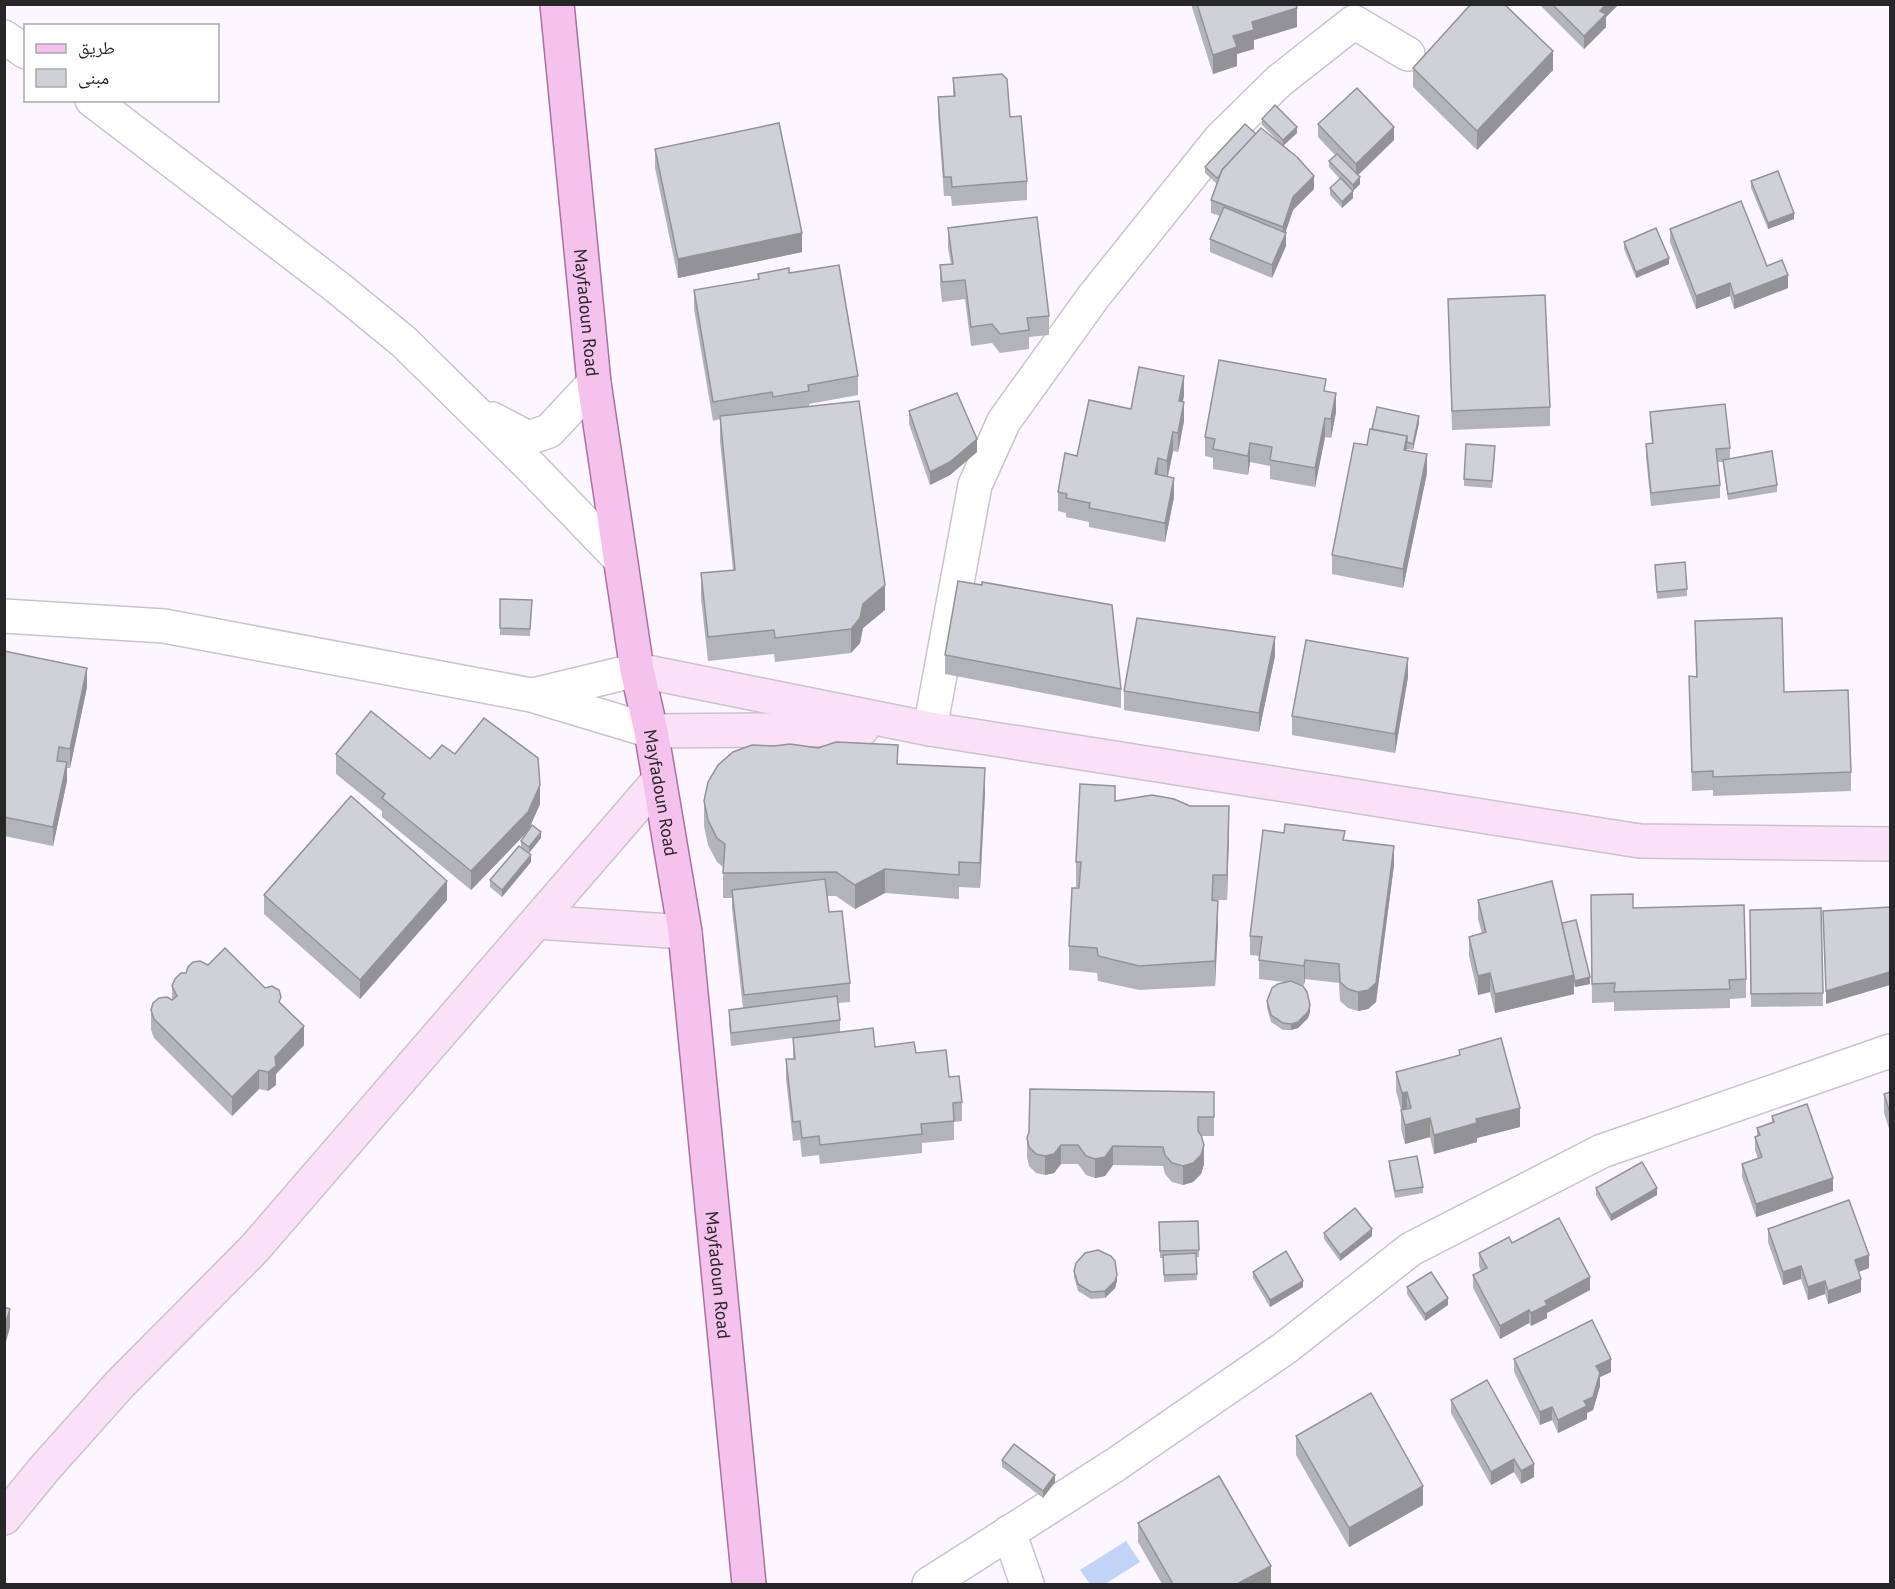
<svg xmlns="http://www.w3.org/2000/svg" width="1895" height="1589" font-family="'PT Sans','Noto Naskh Arabic',sans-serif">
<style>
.water{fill:#c1d3f7}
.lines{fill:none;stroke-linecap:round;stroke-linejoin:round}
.street-casing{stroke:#c9c4cc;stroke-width:36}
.secondary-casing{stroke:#c9c4cc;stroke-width:36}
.primary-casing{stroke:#a971a2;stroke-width:36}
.street{stroke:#fff;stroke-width:33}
.secondary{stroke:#fae1f7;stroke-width:33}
.primary{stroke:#f5c2ee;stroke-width:33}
.wall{fill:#b3b3ba}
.shaded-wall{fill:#929297}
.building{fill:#d0d0d8;stroke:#929297;stroke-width:1.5}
.labels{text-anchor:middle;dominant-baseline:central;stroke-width:4.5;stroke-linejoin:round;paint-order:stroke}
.street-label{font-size:18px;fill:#272629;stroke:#fff}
</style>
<rect width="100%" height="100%" fill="#fbf6ff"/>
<polygon class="water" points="1126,1541 1140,1562 1105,1584 1090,1584 1080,1570"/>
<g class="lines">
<g class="street-casing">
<g id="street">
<polyline points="4,37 26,52"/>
<polyline points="92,100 337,287 404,342 532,468 619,558"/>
<polyline points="492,419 528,438 549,431 594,383"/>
<polyline points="4,616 164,626 531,695 651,731"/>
<polyline points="533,695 637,670"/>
<polyline points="930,729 975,485 1004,421 1094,296 1220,139 1279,81 1354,22 1408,54"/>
<polyline points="1009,1532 1027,1584"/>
<polyline points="929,1584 1115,1465 1285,1348 1411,1249 1602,1151 1890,1051"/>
</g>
</g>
<g class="secondary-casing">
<g id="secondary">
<polyline points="637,670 930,729 1640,841 1890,844"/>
<polyline points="651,731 862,729"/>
<polyline points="537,922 685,932"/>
<polyline points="4,1518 45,1468 120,1384 254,1249 659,780"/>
</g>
</g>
<g class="primary-casing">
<g id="primary">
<path id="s1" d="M557 4 594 383 637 670 651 731 685 932 749 1584"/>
</g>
</g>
<use href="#street" class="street"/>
<use href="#secondary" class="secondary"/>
<use href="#primary" class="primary"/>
</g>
<g class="wall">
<polygon points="1191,4 1296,4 1297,27 1254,40 1254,49 1237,54 1237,66 1213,74"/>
<polygon points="1539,4 1619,4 1606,17 1606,27 1584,49"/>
<polygon points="1413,68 1553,70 1477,150 1413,87"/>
<polygon points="953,78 1010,117 1027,181 1027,200 952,206 951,196 944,196 938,116 938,97 953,96"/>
<polygon points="1262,119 1297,133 1283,146 1262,125"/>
<polygon points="1318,124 1394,140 1358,175 1360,184 1353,191 1353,198 1342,208 1330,195 1330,188 1340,179 1329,167 1329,161 1335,155 1318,137"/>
<polygon points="655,149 802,252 678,278 655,168"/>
<polygon points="1205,167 1314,189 1293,210 1285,232 1286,246 1272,278 1210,252 1210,239 1220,216 1211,213 1211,200 1217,184 1205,173"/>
<polygon points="1751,181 1794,219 1768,229 1751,188"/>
<polygon points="948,228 1049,316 1049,335 1029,337 1029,349 1000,353 992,343 971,346 965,299 942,302 940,284 940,265 951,264 948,248"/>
<polygon points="1670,229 1767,266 1788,288 1734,309 1730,296 1696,309 1670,242"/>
<polygon points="1624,242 1669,264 1636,278 1624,249"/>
<polygon points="789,273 858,376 858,395 809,404 809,406 885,610 863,628 860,643 851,653 775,662 774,654 708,661 701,598 701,573 733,570 720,441 720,419 713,421 694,309 694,290 758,279 758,274"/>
<polygon points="1448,299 1550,407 1550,426 1452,430"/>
<polygon points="1326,391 1336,412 1331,438 1325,437 1315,487 1270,479 1270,466 1250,462 1248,475 1213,469 1213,458 1205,456 1205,437"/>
<polygon points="1184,395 1183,402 1184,421 1178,452 1173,451 1168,477 1174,497 1165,542 1089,527 1089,522 1066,517 1066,513 1058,511 1058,492 1077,456 1131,409"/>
<polygon points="909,411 977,452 950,475 930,485 909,424"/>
<polygon points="1650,412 1730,448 1730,458 1777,485 1777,492 1728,500 1723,462 1717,462 1720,485 1720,498 1651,506 1646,457 1646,444 1652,443 1650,425"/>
<polygon points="1419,423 1413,450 1407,449 1407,451 1427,473 1403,588 1332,574 1332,555 1367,445"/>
<polygon points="1495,453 1492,488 1464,486 1464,479"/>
<polygon points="1655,565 1687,589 1687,596 1657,599"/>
<polygon points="500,599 532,600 530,636 500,635"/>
<polygon points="1695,621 1784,692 1851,772 1851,791 1713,796 1713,790 1692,791 1689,676 1696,677"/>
<polygon points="4,651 87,687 70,768 67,768 67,781 53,846 4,836"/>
<polygon points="945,655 1121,689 1121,708 945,674"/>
<polygon points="1275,656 1259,732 1124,710 1124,691"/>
<polygon points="1408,677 1395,753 1292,735 1292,716"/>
<polygon points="336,754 430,759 455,754 540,804 528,831 471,890 382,817 382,811 336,774"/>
<polygon points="898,764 985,793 980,888 959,887 959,899 885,893 855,909 836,896 827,896 829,912 850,983 850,1002 838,1003 840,1020 840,1032 875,1047 916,1053 949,1077 962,1102 962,1121 954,1122 954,1140 922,1143 922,1153 820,1164 819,1155 802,1157 800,1140 793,1141 786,1079 786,1059 793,1059 793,1038 731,1046 729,1023 729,1010 743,1008 732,909 732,898 723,898 723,867 717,862 708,845 704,826 704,801"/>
<polygon points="1115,801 1229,830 1227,900 1213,900 1218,925 1215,986 1139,990 1098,981 1097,973 1069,970 1069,946 1079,888 1080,887 1076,887 1076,862"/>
<polygon points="541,838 529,853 524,850 531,862 502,897 490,887 490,880 521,847 521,841"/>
<polygon points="1345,840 1394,865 1376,1002 1368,1009 1358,1011 1348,1008 1340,1001 1339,983 1305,979 1304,985 1298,984 1310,1012 1308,1018 1298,1028 1291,1030 1283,1030 1271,1022 1267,1008 1267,1001 1284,982 1259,979 1259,956 1250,955 1250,936"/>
<polygon points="264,895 447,900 360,999 264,914"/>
<polygon points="1478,900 1562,923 1590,984 1575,987 1574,984 1574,994 1495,1013 1490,992 1478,995 1469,956 1469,937 1482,933 1478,919"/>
<polygon points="1633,908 1746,979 1746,998 1730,999 1730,1008 1614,1011 1614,1002 1592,1003 1591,914"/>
<polygon points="1821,908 1823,1006 1751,1007 1750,910"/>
<polygon points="172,986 281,1003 304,1045 276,1074 276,1085 268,1091 259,1089 232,1116 154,1038 151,1030 151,1010 172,1000"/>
<polygon points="1459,1050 1520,1127 1477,1138 1477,1142 1434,1154 1430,1137 1405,1144 1401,1129 1401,1110 1396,1091 1396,1072 1459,1055"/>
<polygon points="1214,1092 1214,1136 1202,1136 1204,1164 1201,1174 1193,1182 1183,1185 1172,1182 1165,1174 1163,1166 1113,1165 1105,1176 1095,1178 1086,1175 1078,1164 1061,1164 1054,1173 1045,1175 1036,1173 1029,1166 1027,1157 1027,1138"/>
<polygon points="1890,1092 1890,1132 1884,1113 1884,1094"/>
<polygon points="1772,1116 1833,1191 1756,1217 1742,1177 1742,1164 1758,1159 1755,1150 1755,1137 1757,1136 1757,1128 1772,1122"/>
<polygon points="1389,1161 1423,1187 1423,1193 1395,1198 1389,1167"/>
<polygon points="1596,1188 1657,1195 1611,1221 1596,1195"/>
<polygon points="1198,1221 1199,1257 1196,1257 1197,1280 1164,1282 1163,1258 1160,1258 1159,1222"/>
<polygon points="1768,1229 1869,1268 1859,1272 1861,1292 1828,1304 1825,1294 1808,1300 1801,1279 1783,1285 1768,1242"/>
<polygon points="1324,1233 1372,1236 1340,1261 1324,1239"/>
<polygon points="1512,1243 1590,1290 1547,1313 1547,1318 1531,1326 1529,1323 1500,1339 1473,1288 1473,1275 1481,1271 1479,1266 1479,1253"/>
<polygon points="1074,1271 1117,1281 1115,1288 1105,1298 1091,1299 1078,1291 1074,1277"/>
<polygon points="1253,1272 1303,1287 1270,1307 1253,1278"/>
<polygon points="1407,1287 1448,1305 1425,1321 1407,1294"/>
<polygon points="1514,1359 1611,1372 1600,1377 1600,1386 1593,1410 1587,1413 1587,1419 1558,1433 1552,1420 1540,1425 1514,1372"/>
<polygon points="1451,1400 1534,1477 1521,1484 1514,1472 1491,1485 1451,1413"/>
<polygon points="1296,1436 1423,1505 1349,1547 1296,1455"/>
<polygon points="1002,1460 1055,1482 1043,1498 1002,1467"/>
<polygon points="1138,1523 1271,1584 1162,1584 1138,1542"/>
</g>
<g class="shaded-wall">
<polygon points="1606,4 1619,4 1606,17 1606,27 1584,49 1584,36 1600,11"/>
<polygon points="1297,8 1297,27 1254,40 1254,49 1237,54 1237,66 1213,74 1213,55 1233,36 1252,22"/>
<polygon points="1553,51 1553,70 1477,150 1477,131"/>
<polygon points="1297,127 1297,133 1283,146 1283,140"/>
<polygon points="1394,127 1394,140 1356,177 1356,164"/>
<polygon points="1314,176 1314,189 1293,210 1283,240 1283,227 1293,197"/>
<polygon points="1360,177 1360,184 1353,191 1353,185"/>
<polygon points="1353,191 1353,198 1342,208 1342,202"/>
<polygon points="1794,213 1794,219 1768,229 1768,223"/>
<polygon points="802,233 802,252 678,278 678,259"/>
<polygon points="1286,233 1286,246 1272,278 1272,265"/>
<polygon points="1669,258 1669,264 1636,278 1636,272"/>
<polygon points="1788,275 1788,288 1734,309 1734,296"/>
<polygon points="1730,283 1730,296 1696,309 1696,296"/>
<polygon points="1184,376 1184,395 1179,420 1179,401"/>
<polygon points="1336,393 1336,412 1331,438 1331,419"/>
<polygon points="1184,402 1184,421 1178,452 1178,433"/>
<polygon points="1419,416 1419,423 1413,450 1413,444"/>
<polygon points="1325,418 1325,437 1315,487 1315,468"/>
<polygon points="1173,432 1173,451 1167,480 1167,461"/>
<polygon points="1407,436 1407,455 1404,450"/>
<polygon points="977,439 977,452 950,475 930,485 930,472"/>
<polygon points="1250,443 1250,462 1248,475 1248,456"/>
<polygon points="1427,454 1427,473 1403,588 1403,569"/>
<polygon points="1158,458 1158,477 1155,474"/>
<polygon points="1174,478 1174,497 1165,542 1165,523"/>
<polygon points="885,585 885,610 863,628 860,643 851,653 851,629 863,604"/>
<polygon points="1275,637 1275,656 1259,732 1259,713"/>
<polygon points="1408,658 1408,677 1395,753 1395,734"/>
<polygon points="87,668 87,687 70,768 70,749"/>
<polygon points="67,762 67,781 53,846 53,827"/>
<polygon points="985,768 985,793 980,888 980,863"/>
<polygon points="540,785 540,804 528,831 471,890 471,871"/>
<polygon points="1229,806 1229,830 1227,900 1227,875"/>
<polygon points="541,832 541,838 529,853 529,847"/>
<polygon points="1394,846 1394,865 1376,1002 1368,1009 1358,1011 1358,992"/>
<polygon points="531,855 531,862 502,897 502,890"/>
<polygon points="885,869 885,893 855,909 855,885"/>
<polygon points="447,881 447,900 360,999 360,980"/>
<polygon points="1218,901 1218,925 1215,986 1215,961"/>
<polygon points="1305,960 1305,979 1304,985 1304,966"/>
<polygon points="1890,972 1890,985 1826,1004 1826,991"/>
<polygon points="1490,973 1490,992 1478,995 1478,976"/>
<polygon points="1574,975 1574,994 1495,1013 1495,994"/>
<polygon points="1590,977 1590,984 1575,987 1575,981"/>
<polygon points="1310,1005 1310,1012 1308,1018 1298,1028 1291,1030 1291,1024"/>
<polygon points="304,1026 304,1045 276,1074 276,1085 268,1091 268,1072 275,1057"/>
<polygon points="259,1070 259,1089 232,1116 232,1097"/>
<polygon points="1407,1092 1407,1111 1402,1112 1402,1093"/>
<polygon points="1520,1108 1520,1127 1477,1138 1477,1142 1434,1154 1434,1135 1476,1119"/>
<polygon points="1430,1118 1430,1137 1405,1144 1405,1125"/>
<polygon points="1061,1145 1061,1164 1054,1173 1045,1175 1045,1156"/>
<polygon points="1204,1145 1204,1164 1201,1174 1193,1182 1183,1185 1183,1166"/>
<polygon points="1113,1146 1113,1165 1105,1176 1095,1178 1095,1159"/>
<polygon points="1833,1178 1833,1191 1756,1217 1756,1204"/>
<polygon points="1657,1188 1657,1195 1611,1221 1611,1215"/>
<polygon points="1372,1229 1372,1236 1340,1261 1340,1255"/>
<polygon points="1869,1255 1869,1268 1855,1273 1855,1260"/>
<polygon points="1801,1266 1801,1279 1783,1285 1783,1272"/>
<polygon points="1117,1275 1117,1281 1115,1288 1105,1298 1105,1291"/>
<polygon points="1590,1277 1590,1290 1547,1313 1547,1318 1531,1326 1531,1313 1545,1301"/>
<polygon points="1861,1279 1861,1292 1828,1304 1828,1291"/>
<polygon points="1303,1281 1303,1287 1270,1307 1270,1300"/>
<polygon points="1825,1281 1825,1294 1808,1300 1808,1287"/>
<polygon points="1448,1298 1448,1305 1425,1321 1425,1314"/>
<polygon points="10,1309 10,1328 4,1348 4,1329"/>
<polygon points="1529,1310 1529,1323 1500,1339 1500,1326"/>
<polygon points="1611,1359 1611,1372 1600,1377 1600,1386 1593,1410 1587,1413 1587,1419 1558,1433 1558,1420 1584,1401 1596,1366"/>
<polygon points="1552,1407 1552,1420 1540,1425 1540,1412"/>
<polygon points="1514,1459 1514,1472 1491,1485 1491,1472"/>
<polygon points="1534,1464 1534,1477 1521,1484 1521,1471"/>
<polygon points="1055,1475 1055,1482 1043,1498 1043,1491"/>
<polygon points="1423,1486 1423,1505 1349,1547 1349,1528"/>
<polygon points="1271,1566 1271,1584 1237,1584"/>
</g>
<g class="building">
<polygon points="1197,4 1296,4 1297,8 1252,22 1254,30 1233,36 1237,47 1213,55"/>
<polygon points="1471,4 1504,4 1553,51 1477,131 1413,68"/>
<polygon points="1552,4 1606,4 1600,11 1606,14 1584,36"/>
<polygon points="1002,74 1007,79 1010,117 1021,116 1027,181 952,187 951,177 944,177 938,97 955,96 953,78"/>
<polygon points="1357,88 1394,127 1356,164 1318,124"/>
<polygon points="1275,105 1297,127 1283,140 1262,119"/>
<polygon points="779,123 802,233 678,259 655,149"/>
<polygon points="1245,124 1256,134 1222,170 1220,175 1217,178 1205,167"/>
<polygon points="1261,128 1297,157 1314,176 1293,197 1283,227 1211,200 1222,170"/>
<polygon points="1337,154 1360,177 1353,185 1329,161"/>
<polygon points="1778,171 1794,213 1768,223 1751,181"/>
<polygon points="1341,178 1353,191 1342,202 1330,188"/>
<polygon points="1741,201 1767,266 1782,260 1788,275 1734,296 1730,283 1696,296 1670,229"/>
<polygon points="1224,207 1286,233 1272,265 1210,239"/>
<polygon points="1037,217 1049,316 1027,318 1029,330 1000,334 992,324 971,327 965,280 942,282 940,265 953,264 948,228"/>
<polygon points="1656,228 1669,258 1636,272 1624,242"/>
<polygon points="839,265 858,376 808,385 809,391 773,397 772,392 713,402 694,290 759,279 758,274 789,268 789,273"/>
<polygon points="1545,295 1550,407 1452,411 1448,299"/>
<polygon points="1219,360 1326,379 1324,391 1336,393 1331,419 1325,418 1315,468 1270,460 1272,447 1250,443 1248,456 1213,449 1215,439 1205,437"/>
<polygon points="1139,367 1184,376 1179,401 1184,402 1178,433 1173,432 1167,461 1158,458 1155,474 1174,478 1165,523 1089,508 1090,503 1066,498 1067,494 1058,492 1065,453 1077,456 1089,400 1131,409"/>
<polygon points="957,393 977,439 950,462 930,472 909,411"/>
<polygon points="859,401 885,585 863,604 860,618 851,629 775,638 774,630 708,637 701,573 735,570 720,416"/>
<polygon points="1725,404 1730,448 1716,449 1720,485 1651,493 1646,444 1653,443 1650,412"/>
<polygon points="1377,407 1419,416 1413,444 1407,442 1407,436 1372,429"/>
<polygon points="1370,429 1407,436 1404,450 1427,454 1403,569 1332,555 1354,443 1367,445"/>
<polygon points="1466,444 1495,446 1492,481 1464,479"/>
<polygon points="1772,451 1777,485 1728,494 1723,460"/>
<polygon points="1685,562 1687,589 1657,592 1655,565"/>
<polygon points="958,581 982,585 982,582 1112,605 1121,689 945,655"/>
<polygon points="500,599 532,600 530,629 500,628"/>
<polygon points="1137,618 1275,637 1259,713 1124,691"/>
<polygon points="1782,618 1784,692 1848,690 1851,772 1713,777 1713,771 1692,772 1689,676 1697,677 1695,621"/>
<polygon points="1306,640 1408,658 1395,734 1292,716"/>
<polygon points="4,651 87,668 70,749 59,747 57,761 67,762 53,827 4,817"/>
<polygon points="371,711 430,759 442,745 455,754 484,718 538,758 540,785 528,812 471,871 382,798 385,794 336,754"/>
<polygon points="836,742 898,745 897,764 985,768 980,863 959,862 959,875 885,869 855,885 836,872 723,873 725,844 717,838 708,820 704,801 708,782 718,765 733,752 752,745 774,746 790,744 818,748"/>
<polygon points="1080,784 1115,786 1115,801 1152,795 1174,799 1190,806 1229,806 1227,875 1213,875 1212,900 1218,901 1215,961 1139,966 1098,956 1097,948 1069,946 1072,888 1079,888 1081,862 1076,862"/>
<polygon points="351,796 447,881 360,980 264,895"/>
<polygon points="1285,824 1345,831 1343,840 1394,846 1376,983 1368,990 1358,992 1348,989 1340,982 1339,964 1305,960 1304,966 1259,960 1262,937 1250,936 1263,830 1284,833"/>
<polygon points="532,825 541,832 529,847 521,841"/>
<polygon points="519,846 531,855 502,890 490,880"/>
<polygon points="825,879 829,912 842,911 850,983 744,995 732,890"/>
<polygon points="1552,881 1574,975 1495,994 1490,973 1478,976 1469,937 1486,932 1478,900"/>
<polygon points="1633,894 1633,908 1744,905 1746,979 1729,980 1730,989 1614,992 1615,983 1592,984 1591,895"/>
<polygon points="1890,907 1890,972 1826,991 1823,911"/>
<polygon points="1821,908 1823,993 1751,994 1750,910"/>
<polygon points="1576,920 1590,977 1575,981 1562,923"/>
<polygon points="225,948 265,988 272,986 279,990 281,997 279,1002 304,1026 275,1057 276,1066 268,1072 259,1070 232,1097 154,1019 151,1010 153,1003 159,998 167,997 172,1000 177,996 172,986 175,979 181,973 186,973 188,967 193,962 200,961 208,965"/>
<polygon points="1291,981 1303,986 1307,992 1310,1005 1308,1012 1298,1022 1291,1024 1283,1023 1271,1015 1267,1001 1272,988 1278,984"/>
<polygon points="837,996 840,1020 731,1033 729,1010"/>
<polygon points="873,1028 875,1047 914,1042 916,1053 946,1050 949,1077 959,1076 962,1102 953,1103 954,1121 921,1124 922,1134 820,1145 819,1136 802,1138 800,1121 793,1122 786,1059 795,1059 793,1038"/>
<polygon points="1501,1038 1520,1108 1476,1119 1477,1123 1434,1135 1430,1118 1405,1125 1401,1110 1411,1108 1407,1092 1402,1093 1396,1072 1460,1055 1459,1050"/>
<polygon points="1030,1089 1214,1092 1214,1117 1198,1117 1198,1131 1201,1135 1204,1145 1201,1155 1193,1163 1183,1166 1172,1163 1165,1155 1163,1147 1113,1146 1105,1157 1095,1159 1086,1156 1078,1145 1061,1145 1054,1154 1045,1156 1036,1154 1029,1147 1027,1138 1029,1132"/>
<polygon points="1890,1092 1890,1113 1884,1094"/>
<polygon points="1807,1104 1833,1178 1756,1204 1742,1164 1762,1157 1755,1137 1760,1135 1757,1128 1774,1122 1772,1116"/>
<polygon points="1417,1156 1423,1187 1395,1191 1389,1161"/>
<polygon points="1642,1162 1657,1188 1611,1215 1596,1188"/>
<polygon points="1849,1200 1869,1255 1855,1260 1861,1279 1828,1291 1825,1281 1808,1287 1801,1266 1783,1272 1768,1229"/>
<polygon points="1355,1208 1372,1229 1340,1255 1324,1233"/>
<polygon points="1559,1218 1590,1277 1545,1301 1547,1305 1531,1313 1529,1310 1500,1326 1473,1275 1487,1268 1479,1253 1509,1237 1512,1243"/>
<polygon points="1198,1221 1199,1250 1160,1251 1159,1222"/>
<polygon points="1098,1250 1111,1256 1115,1261 1117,1275 1115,1281 1105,1291 1091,1292 1078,1284 1074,1271 1076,1263 1085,1253"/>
<polygon points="1286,1251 1303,1281 1270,1300 1253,1272"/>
<polygon points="1196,1253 1197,1274 1164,1275 1163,1255"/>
<polygon points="1431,1272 1448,1298 1425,1314 1407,1287"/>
<polygon points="4,1307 10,1309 4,1329"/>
<polygon points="1592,1320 1611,1359 1596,1366 1600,1373 1593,1397 1584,1401 1587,1406 1558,1420 1552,1407 1540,1412 1514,1359"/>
<polygon points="1487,1380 1534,1464 1521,1471 1514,1459 1491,1472 1451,1400"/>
<polygon points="1371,1393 1423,1486 1349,1528 1296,1436"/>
<polygon points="1014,1444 1055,1475 1043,1491 1002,1460"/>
<polygon points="1219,1476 1271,1566 1237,1584 1173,1584 1138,1523"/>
</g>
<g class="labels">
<g class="street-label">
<text stroke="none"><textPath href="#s1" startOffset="310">Mayfadoun Road</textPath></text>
<text stroke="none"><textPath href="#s1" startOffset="796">Mayfadoun Road</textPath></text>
<text stroke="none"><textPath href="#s1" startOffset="1282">Mayfadoun Road</textPath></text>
</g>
</g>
<rect width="1895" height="1589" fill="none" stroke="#272629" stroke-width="12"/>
<rect x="24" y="24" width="195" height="78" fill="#ffffff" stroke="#a9a8a9" stroke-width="1.5"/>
<rect x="36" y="44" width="30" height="9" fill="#f5c2ee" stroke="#a9a8a9" stroke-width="1.5"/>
<text x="78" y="54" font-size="18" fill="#272629">طريق</text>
<rect x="36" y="69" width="30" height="18" fill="#d0d0d8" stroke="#a9a8a9" stroke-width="1.5"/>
<text x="78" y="84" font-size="18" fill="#272629">مبنى</text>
</svg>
